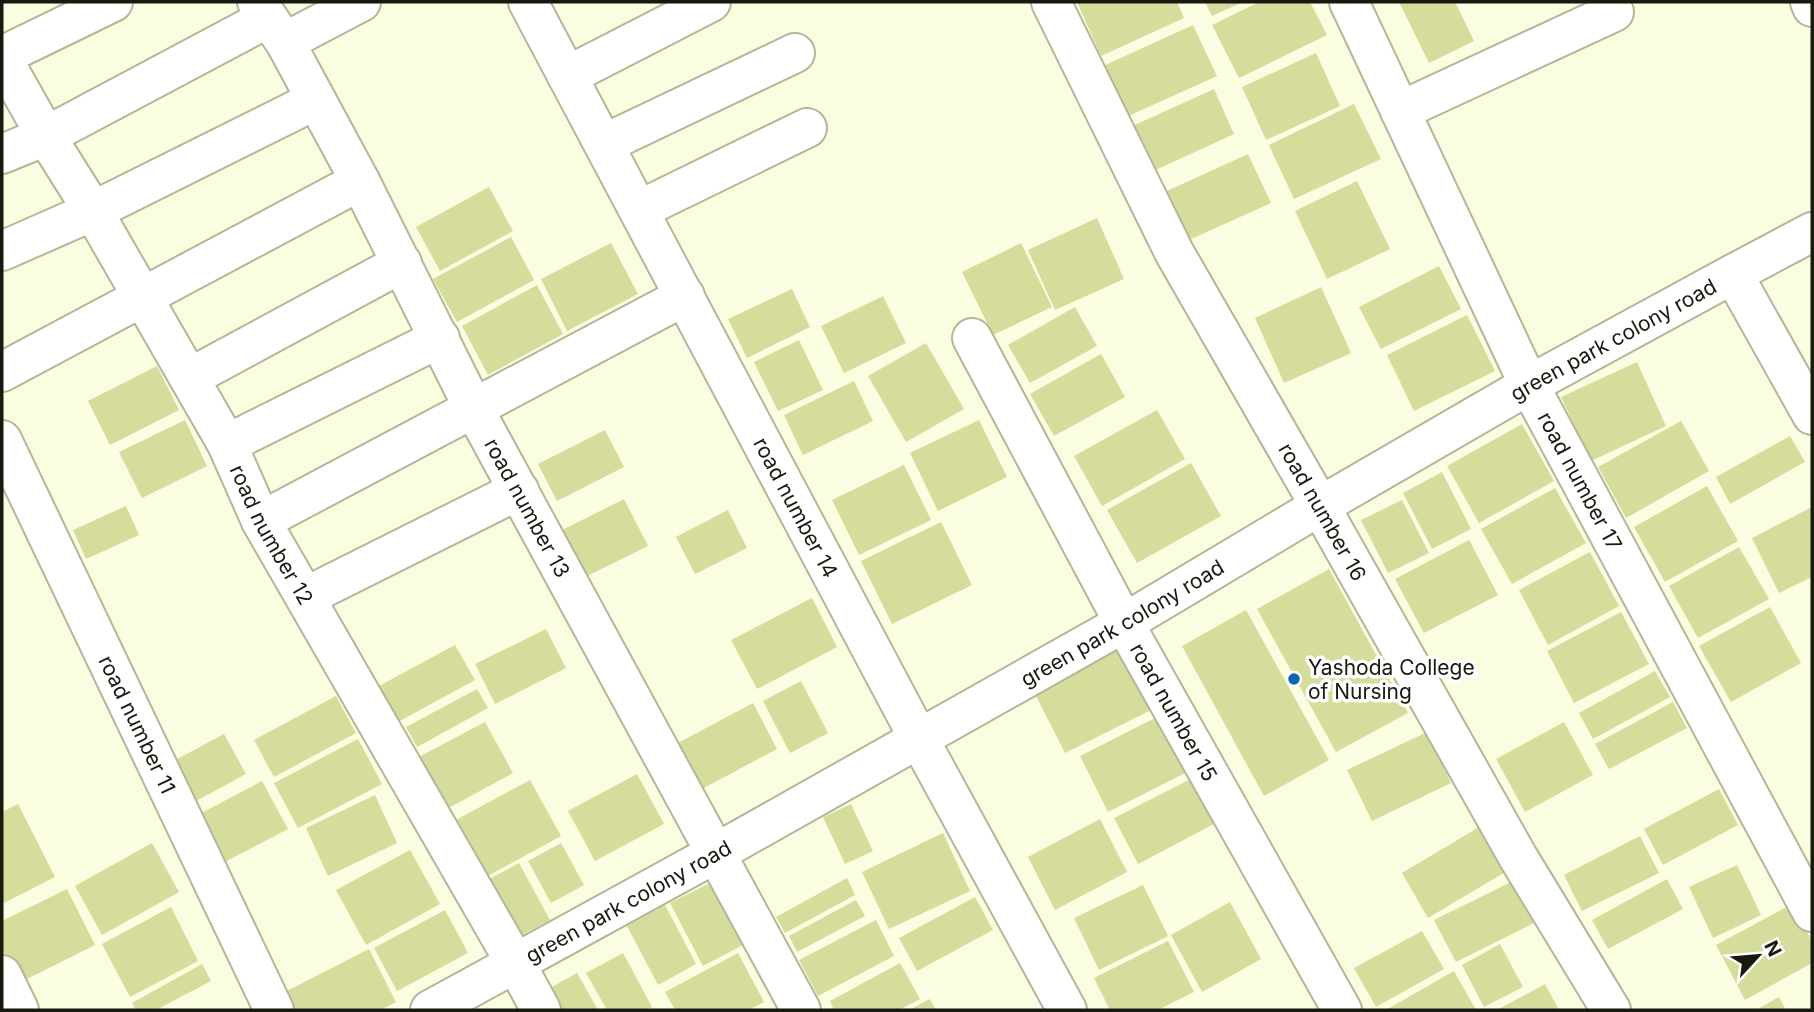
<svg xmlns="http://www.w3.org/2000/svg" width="1814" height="1012" font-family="Inter,sans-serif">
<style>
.building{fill:#d6dc9c}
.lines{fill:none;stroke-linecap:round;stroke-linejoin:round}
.street-casing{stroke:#b3b699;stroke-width:42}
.street{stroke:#fff;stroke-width:38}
.poi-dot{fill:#0e65b3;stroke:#fff;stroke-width:2.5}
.labels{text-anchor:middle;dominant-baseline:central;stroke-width:7;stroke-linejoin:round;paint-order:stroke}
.street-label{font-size:21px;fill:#18190f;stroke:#fff}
.poi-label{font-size:21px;fill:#18190f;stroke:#fff;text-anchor:start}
</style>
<rect width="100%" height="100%" fill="#fafddf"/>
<g class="building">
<polygon points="1077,2 1177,2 1184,18 1101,56"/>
<polygon points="1205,2 1243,2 1212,16"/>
<polygon points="1259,2 1310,2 1327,35 1239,78 1212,25"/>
<polygon points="1399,2 1455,2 1474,41 1429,63"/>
<polygon points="1193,25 1217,76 1124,118 1101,67"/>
<polygon points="1316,53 1340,106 1266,140 1242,87"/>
<polygon points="1214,89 1234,134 1147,174 1126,129"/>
<polygon points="1354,104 1381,159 1294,199 1269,145"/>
<polygon points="1248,154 1271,203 1189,240 1167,191"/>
<polygon points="1357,181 1390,249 1327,279 1295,211"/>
<polygon points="489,187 513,231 440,271 416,227"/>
<polygon points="1097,218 1124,279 1055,310 1028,250"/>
<polygon points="511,237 534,280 457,322 433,279"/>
<polygon points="611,243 638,294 567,331 541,279"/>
<polygon points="1021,243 1052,307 993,335 962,272"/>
<polygon points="1439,266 1461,309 1381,349 1359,307"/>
<polygon points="537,285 563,334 488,375 462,326"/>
<polygon points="1321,287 1351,353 1284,383 1255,318"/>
<polygon points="792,289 810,327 747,358 728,319"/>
<polygon points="883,296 906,343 844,373 821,326"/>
<polygon points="1075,307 1097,346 1030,383 1008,345"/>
<polygon points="1467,315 1495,371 1414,411 1387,355"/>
<polygon points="799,340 823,390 778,411 754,362"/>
<polygon points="926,343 964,409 906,442 868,376"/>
<polygon points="1101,354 1125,397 1054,436 1030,394"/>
<polygon points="1637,362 1666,426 1591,461 1561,397"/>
<polygon points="157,366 179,410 110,445 88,401"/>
<polygon points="854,381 873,421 803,455 784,415"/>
<polygon points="1157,410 1185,459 1102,506 1074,456"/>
<polygon points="185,420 207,466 142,498 119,452"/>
<polygon points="979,420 1007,477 938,511 910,453"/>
<polygon points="1681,421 1709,471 1626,518 1598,467"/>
<polygon points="1522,424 1554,481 1479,523 1447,466"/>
<polygon points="605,430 624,467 557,501 538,464"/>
<polygon points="1790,436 1805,462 1730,504 1716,477"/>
<polygon points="1191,463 1221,516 1137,563 1107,510"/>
<polygon points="904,465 931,520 859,555 832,500"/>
<polygon points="1442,472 1471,529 1432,549 1403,493"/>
<polygon points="1707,486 1738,541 1665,582 1634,527"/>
<polygon points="1555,488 1586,543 1512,584 1481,529"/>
<polygon points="624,499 648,546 583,578 560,531"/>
<polygon points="1402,500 1429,553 1388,573 1361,520"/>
<polygon points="126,506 139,535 86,559 73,530"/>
<polygon points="1812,507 1812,577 1779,593 1752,538"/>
<polygon points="728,510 747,548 695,574 676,537"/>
<polygon points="941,522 972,585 892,624 861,561"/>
<polygon points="1469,540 1498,595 1424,633 1395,579"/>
<polygon points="1739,547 1769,599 1698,638 1669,586"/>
<polygon points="1590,552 1619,606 1548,645 1519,590"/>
<polygon points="1329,569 1408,713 1336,752 1257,609"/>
<polygon points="812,598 837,647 757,689 731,640"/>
<polygon points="1770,607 1801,663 1731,702 1699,646"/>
<polygon points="1246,610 1329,760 1264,796 1182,646"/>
<polygon points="1621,612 1649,664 1574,703 1547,651"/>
<polygon points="546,629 566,668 495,704 475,664"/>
<polygon points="455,645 475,680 398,722 379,686"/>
<polygon points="1119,649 1151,710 1065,753 1034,692"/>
<polygon points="1655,671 1670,697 1593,739 1579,713"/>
<polygon points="801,681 828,733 790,753 763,701"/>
<polygon points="477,689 488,708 417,747 406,727"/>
<polygon points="336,696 356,733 274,777 254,740"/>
<polygon points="1673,702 1687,728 1609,769 1595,744"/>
<polygon points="753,703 777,749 700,790 676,744"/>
<polygon points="1157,717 1185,773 1108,812 1080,756"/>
<polygon points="485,722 513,773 443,811 415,759"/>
<polygon points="1564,722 1593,775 1525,812 1496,759"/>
<polygon points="1427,732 1451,783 1372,821 1347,770"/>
<polygon points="224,734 246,774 185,807 164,766"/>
<polygon points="358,739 382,784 298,828 274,783"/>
<polygon points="637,774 664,824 595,861 568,811"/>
<polygon points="1191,779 1214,824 1138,864 1114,818"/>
<polygon points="530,780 561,836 484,878 454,821"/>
<polygon points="262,781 288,829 217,866 192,818"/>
<polygon points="1719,789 1738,825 1663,865 1644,829"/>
<polygon points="375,795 397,843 328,876 306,828"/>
<polygon points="18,804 55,877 2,904 2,812"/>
<polygon points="851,804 873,851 845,864 823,817"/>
<polygon points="1100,819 1127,872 1055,910 1028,857"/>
<polygon points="1481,826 1507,871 1428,918 1402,873"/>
<polygon points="943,833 970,891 889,929 862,872"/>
<polygon points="1640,836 1659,873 1582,911 1564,875"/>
<polygon points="152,843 179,892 102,935 75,886"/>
<polygon points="561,843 584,885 551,903 528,861"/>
<polygon points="410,850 440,904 366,945 336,890"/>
<polygon points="519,863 550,920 513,940 482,883"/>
<polygon points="1737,865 1761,915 1713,938 1689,887"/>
<polygon points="847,878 855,895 785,933 776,917"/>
<polygon points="1667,879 1683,909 1608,949 1592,920"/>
<polygon points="1513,881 1534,923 1456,962 1434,920"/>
<polygon points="710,883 743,945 703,966 670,903"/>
<polygon points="1143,885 1168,936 1099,970 1074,918"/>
<polygon points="67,889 95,945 19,983 2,949 2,921"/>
<polygon points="975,897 993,930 917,971 899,938"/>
<polygon points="856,900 865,916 797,952 789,936"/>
<polygon points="1230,902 1261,959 1202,992 1171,935"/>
<polygon points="1792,904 1812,941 1812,963 1745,1000 1716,945"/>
<polygon points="665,905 696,964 658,985 627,926"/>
<polygon points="171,907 198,961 130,997 102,944"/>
<polygon points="445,910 468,953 397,991 374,948"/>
<polygon points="876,920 894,956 818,996 799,960"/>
<polygon points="1422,931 1444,969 1376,1007 1354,968"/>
<polygon points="1168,941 1194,992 1158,1010 1110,1010 1094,978"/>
<polygon points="1500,944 1523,987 1484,1007 1462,965"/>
<polygon points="369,949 396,1002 380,1010 291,1010 283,993"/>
<polygon points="623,953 652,1007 646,1010 607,1010 586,973"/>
<polygon points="738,953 764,1002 748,1010 675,1010 665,992"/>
<polygon points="900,963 920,999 899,1010 834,1010 830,1001"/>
<polygon points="202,964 211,981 156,1010 136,1010 132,1003"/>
<polygon points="1454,971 1476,1010 1386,1010"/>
<polygon points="577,973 598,1010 548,1010 539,994"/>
<polygon points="1545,984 1559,1010 1497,1010"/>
<polygon points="1779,997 1786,1010 1756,1010"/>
<polygon points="930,999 936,1010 909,1010"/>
</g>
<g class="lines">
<g class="street-casing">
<g id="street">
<path id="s1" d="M257 2 285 42 360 181 474 409 801 1010"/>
<path id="s2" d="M528 2 919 739 1067 1010"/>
<path id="s3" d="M1051 2 1174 252 1320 506 1518 857 1611 1010"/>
<path id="s4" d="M1349 2 1529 385 1812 912"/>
<polyline points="1810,2 1812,7"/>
<polyline points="285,42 361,2"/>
<polyline points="2,56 113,2"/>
<path id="s5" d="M2 58 46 136 93 211 227 444 261 521 516 964 541 1010"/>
<polyline points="567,76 711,2"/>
<polyline points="1400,111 1614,12"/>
<polyline points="604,144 795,53"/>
<polyline points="2,154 46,136 268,18"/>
<polyline points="639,210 807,128"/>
<polyline points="2,251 93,211 316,100"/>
<polyline points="1733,274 1812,415"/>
<path id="s6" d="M972 338 1124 623 1342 1010"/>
<polyline points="2,372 360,181"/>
<polyline points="189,378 402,263"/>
<path id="s7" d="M2 440 274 1010"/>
<polyline points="227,444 440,338"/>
<polyline points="261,521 685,296"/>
<polyline points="305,597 519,490"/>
<polyline points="2,975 19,1010"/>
<path id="s8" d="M430 1010 716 853 1124 623 1320 506 1529 385 1733 274 1812 232"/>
</g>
</g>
<use href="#street" class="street"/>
</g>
<circle class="poi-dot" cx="1294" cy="679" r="7"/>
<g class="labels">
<g class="street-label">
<text stroke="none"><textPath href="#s8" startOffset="1360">green park colony road</textPath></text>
<text stroke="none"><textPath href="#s4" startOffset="532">road number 17</textPath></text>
<text stroke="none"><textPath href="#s1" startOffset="574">road number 13</textPath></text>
<text stroke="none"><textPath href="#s2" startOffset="572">road number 14</textPath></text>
<text stroke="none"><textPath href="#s3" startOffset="578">road number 16</textPath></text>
<text stroke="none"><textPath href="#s5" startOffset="548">road number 12</textPath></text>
<text stroke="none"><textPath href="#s8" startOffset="793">green park colony road</textPath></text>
<text stroke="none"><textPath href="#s6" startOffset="425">road number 15</textPath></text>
<text stroke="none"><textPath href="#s7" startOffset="315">road number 11</textPath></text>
<text stroke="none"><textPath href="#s8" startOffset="226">green park colony road</textPath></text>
</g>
<g class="poi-label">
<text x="1308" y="667">Yashoda College<tspan x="1308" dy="24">of Nursing</tspan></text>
</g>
</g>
<rect width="1814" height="1012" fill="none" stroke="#18190f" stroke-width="7"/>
<g transform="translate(1758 956) rotate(64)" stroke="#ffffff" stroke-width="5" paint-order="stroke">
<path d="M0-5L12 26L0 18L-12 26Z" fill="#18190f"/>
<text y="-10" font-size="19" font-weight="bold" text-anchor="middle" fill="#18190f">N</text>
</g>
</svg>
